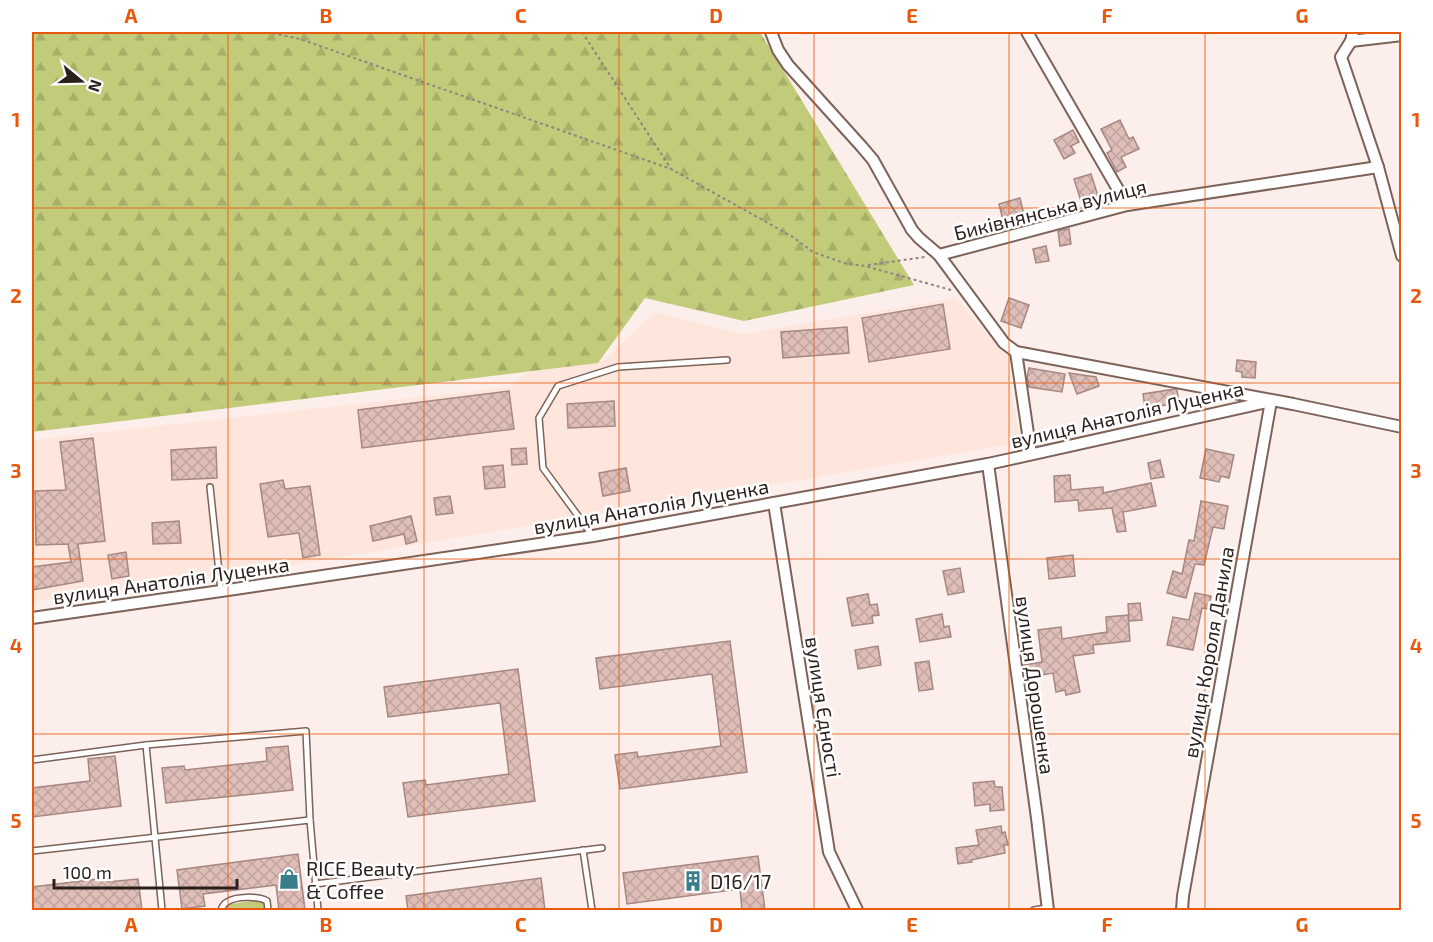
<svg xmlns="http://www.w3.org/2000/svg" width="1433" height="942" font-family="'Exo 2',sans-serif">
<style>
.built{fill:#fee6dc}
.grass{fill:#c2cb79}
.forest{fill:url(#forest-firs)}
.building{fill:url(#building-cross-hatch);stroke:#a68782;stroke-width:1.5}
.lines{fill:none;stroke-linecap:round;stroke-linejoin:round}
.lane-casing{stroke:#7d6258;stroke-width:8}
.street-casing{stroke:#7d6258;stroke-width:14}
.path{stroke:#918480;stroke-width:2;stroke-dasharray:3 3;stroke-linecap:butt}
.lane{stroke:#fff;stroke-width:5}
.street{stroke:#fff;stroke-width:10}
.grid{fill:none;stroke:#e8590c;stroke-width:1.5;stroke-opacity:0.55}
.labels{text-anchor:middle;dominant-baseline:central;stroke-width:5;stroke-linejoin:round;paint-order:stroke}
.street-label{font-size:20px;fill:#2b1f1b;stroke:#fff}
.poi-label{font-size:20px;fill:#2b1f1b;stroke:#fff;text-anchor:start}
.neatline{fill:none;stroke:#e8590c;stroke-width:2}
.grid-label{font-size:20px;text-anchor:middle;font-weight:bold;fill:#e8590c}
</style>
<defs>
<pattern id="forest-firs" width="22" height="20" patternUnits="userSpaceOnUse" patternTransform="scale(1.5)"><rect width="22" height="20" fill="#c2cb79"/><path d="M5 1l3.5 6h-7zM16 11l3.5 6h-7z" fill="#a7ae68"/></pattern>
<pattern id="building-cross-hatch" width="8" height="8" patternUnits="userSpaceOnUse" patternTransform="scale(1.5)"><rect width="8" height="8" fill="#dfbeb8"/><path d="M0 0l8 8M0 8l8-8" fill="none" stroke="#c0a39e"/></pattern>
</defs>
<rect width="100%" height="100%" fill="#fcefeb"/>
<polygon class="built" points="956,298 1007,357 1020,443 331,559 32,602 32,440 509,387 528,372 603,361 655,312 743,334"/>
<polygon class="grass" points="260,900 265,903 266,910 224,910 230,904"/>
<polygon class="forest" points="32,32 760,32 914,285 744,321 645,298 598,363 32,432"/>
<g class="building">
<polygon points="1120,120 1129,139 1133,137 1139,149 1121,157 1126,167 1117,172 1107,153 1112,150 1101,129"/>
<polygon points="1073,130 1079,142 1071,146 1075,153 1064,159 1054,140"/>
<polygon points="1091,174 1098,196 1081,201 1074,179"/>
<polygon points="1020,198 1024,215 1003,220 999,204"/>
<polygon points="1069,229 1071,244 1060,246 1058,231"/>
<polygon points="1046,246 1049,261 1036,263 1033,249"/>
<polygon points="1009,298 1029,305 1021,328 1001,321"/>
<polygon points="943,304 950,349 869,362 862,318"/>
<polygon points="847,327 849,353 783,358 781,332"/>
<polygon points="1237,360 1256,362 1255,378 1242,377 1242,372 1236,371"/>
<polygon points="1029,368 1065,374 1062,392 1029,387 1027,377"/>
<polygon points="1069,373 1096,377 1099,386 1077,394"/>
<polygon points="1175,389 1177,390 1179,403 1145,408 1143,394"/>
<polygon points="509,391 514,429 362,448 358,410"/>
<polygon points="614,401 615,426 568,428 567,404"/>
<polygon points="93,438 105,541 78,544 83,581 32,590 32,567 71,562 68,544 36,545 35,491 66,490 60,442"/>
<polygon points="216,447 217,478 172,480 171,450"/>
<polygon points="526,448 527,464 512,465 511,449"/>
<polygon points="1206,449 1234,455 1229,478 1221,476 1219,482 1200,478"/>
<polygon points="1160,460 1164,477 1151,479 1148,463"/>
<polygon points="503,465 505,487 485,489 483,467"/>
<polygon points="626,468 630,491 603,496 599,473"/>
<polygon points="1070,475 1071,490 1103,487 1103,493 1151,483 1156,506 1123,512 1126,531 1117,532 1112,508 1079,511 1078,500 1055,502 1054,476"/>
<polygon points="283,480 285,489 310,486 320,555 303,558 299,533 268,537 260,484"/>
<polygon points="450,496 453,513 436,515 434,498"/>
<polygon points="1201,501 1228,506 1224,529 1213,527 1204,565 1195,564 1186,598 1167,593 1173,571 1182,574 1189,540 1194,541"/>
<polygon points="411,516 417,541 406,544 404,534 373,541 370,526"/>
<polygon points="179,521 181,543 153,544 152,523"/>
<polygon points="126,552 129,576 112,579 108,555"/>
<polygon points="1073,555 1075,576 1049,579 1047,558"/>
<polygon points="960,568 964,592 948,595 943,571"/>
<polygon points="1195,593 1211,596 1208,609 1202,608 1193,650 1167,645 1173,617 1189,620"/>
<polygon points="868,594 870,605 877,604 879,615 872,616 873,623 852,626 847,598"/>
<polygon points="1140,603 1142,620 1129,621 1128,604"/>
<polygon points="942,614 944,627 949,626 951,637 920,642 916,619"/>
<polygon points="1128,615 1130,641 1093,645 1094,653 1073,656 1080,692 1066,695 1065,690 1056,692 1053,673 1025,678 1023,665 1042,662 1038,630 1061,627 1062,639 1107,632 1106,617"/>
<polygon points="730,641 747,772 620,789 615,755 637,752 638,757 721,746 712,674 600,689 596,658"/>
<polygon points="878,646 881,665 858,669 855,650"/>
<polygon points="929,661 933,689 919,691 915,663"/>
<polygon points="518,669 535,801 408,817 403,783 425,780 426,785 509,774 500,703 388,717 384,687"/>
<polygon points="288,746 293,790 166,803 162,768 184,766 185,770 267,761 266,748"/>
<polygon points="115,756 121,806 32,817 32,788 90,781 88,759"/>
<polygon points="994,781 995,787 1002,787 1004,810 990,811 990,804 975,806 973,783"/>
<polygon points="1001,826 1002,833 1005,832 1008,845 1004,845 1005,853 971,860 972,862 958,864 956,848 979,845 976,830"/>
<polygon points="298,854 305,910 279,910 276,885 203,894 205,906 182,909 177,870"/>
<polygon points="758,856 765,910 742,910 740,889 627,904 623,873"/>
<polygon points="106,878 107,882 138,879 142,910 32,910 32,887"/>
<polygon points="541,878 545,910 408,910 406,896"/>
</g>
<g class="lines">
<g class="lane-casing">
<g id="lane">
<polyline points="210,487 221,591"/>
<polyline points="592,535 543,468 539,418 558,386 618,367 727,360"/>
<polyline points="146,745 162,910"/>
<polyline points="32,760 146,745 306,731 310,820 318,910"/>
<polyline points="583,850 592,910"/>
<polyline points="32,851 310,820"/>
<polyline points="315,884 602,848"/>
<path d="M221 910C222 907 223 904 227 902 236 896 258 896 267 901L268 910"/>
<polyline points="1034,910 1047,908"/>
</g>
</g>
<g class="street-casing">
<g id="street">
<polyline points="771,32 778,50 788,65 862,147 873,160 912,230 919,238 939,255 1004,343 1016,352 1293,404 1402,427"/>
<polyline points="1027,32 1127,205"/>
<polyline points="1353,32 1351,41 1341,57 1378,167 1402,256"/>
<polyline points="1351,41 1402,35"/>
<polyline points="939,255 1127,205 1378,167"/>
<polyline points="1016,352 1031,454"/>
<polyline points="988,464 1037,818 1048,910"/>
<polyline points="774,503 829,852 857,910"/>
<polyline points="32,618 221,591 593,536 988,464 1271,401"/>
<polyline points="1182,910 1183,896 1271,401"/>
</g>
</g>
<g class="path">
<polyline points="267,32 300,39 671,169 793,237 813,252 844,263 865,266 951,290"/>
<polyline points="582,32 671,169"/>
<polyline points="868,265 925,257"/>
</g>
<use href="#lane" class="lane"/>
<use href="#street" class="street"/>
</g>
<path class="grid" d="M228 32V910M424 32V910M619 32V910M814 32V910M1009 32V910M1205 32V910M32 208H1402M32 383H1402M32 559H1402M32 734H1402"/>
<defs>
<g id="shop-bare" transform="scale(1.62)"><path d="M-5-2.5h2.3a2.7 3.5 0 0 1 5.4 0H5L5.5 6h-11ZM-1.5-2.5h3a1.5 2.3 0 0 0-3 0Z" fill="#387d8a" stroke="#fff" stroke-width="2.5" paint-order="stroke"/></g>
<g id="building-bare" transform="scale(1.62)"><path d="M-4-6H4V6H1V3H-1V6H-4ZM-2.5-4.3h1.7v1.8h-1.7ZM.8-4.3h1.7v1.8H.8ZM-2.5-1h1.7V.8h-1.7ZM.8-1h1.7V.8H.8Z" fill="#387d8a" stroke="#fff" stroke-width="2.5" paint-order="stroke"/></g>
</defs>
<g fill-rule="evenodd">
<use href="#shop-bare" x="289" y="879"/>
<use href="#building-bare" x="693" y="881"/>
</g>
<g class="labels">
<g class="street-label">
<text transform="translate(1050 209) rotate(-14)">Биківнянська вулиця</text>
<text transform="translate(1127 414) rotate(-13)">вулиця Анатолія Луценка</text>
<text transform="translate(651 506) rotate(-10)">вулиця Анатолія Луценка</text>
<text transform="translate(171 580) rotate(-8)">вулиця Анатолія Луценка</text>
<text transform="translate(1208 652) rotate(-80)">вулиця Короля Данила</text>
<text transform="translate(1036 685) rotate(82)">вулиця Дорошенка</text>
<text transform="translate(824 707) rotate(81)">вулиця Єдності</text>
</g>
<g class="poi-label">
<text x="306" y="868">RICE Beauty<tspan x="306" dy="23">&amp; Coffee</tspan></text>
<text x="710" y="881">D16/17</text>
</g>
</g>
<rect width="1433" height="942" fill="none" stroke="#ffffff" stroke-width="66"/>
<g transform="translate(81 81) rotate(109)" stroke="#ffffff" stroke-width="4.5" paint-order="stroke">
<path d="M0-4.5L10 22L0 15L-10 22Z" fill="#2b1f1b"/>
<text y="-9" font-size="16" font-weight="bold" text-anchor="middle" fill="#2b1f1b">N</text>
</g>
<path d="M54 879v9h183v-9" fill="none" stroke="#2b1f1b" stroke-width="3"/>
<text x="63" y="879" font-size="18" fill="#2b1f1b" stroke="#ffffff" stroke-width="4.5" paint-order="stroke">100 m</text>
<rect x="33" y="33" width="1367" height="876" class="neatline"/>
<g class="grid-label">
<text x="131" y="23">A</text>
<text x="326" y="23">B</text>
<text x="521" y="23">C</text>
<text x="716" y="23">D</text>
<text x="912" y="23">E</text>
<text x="1107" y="23">F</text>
<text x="1302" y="23">G</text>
<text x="16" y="127">1</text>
<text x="1416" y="127">1</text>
<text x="16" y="303">2</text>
<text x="1416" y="303">2</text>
<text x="16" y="478">3</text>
<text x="1416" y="478">3</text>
<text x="16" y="653">4</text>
<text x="1416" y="653">4</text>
<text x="16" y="828">5</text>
<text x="1416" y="828">5</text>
<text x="131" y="932">A</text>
<text x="326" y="932">B</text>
<text x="521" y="932">C</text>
<text x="716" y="932">D</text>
<text x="912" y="932">E</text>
<text x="1107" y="932">F</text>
<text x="1302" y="932">G</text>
</g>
</svg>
